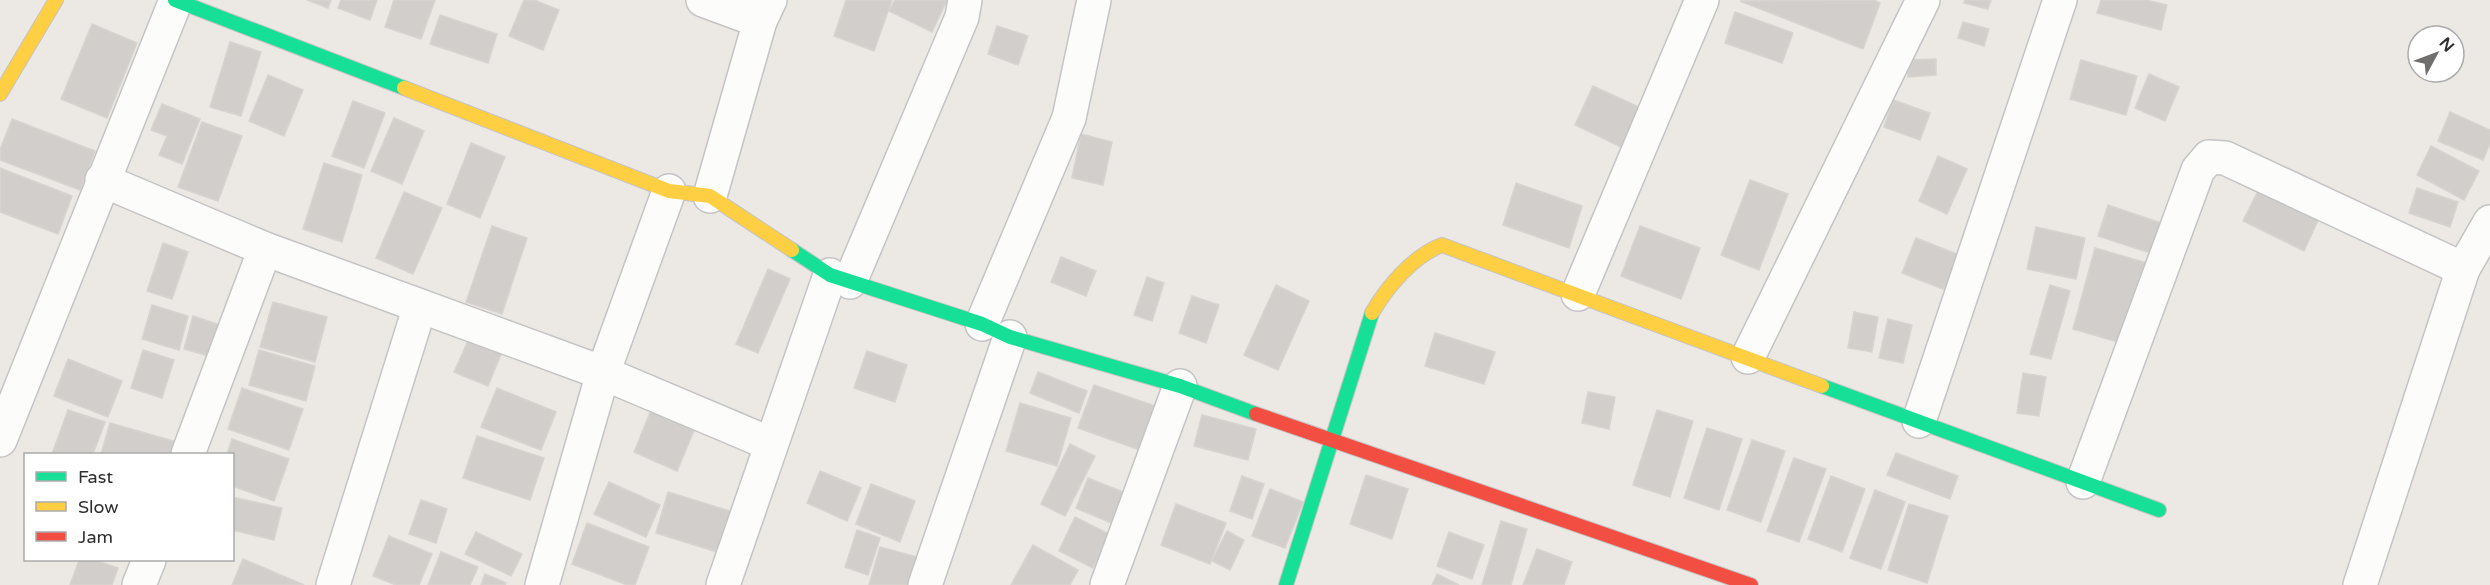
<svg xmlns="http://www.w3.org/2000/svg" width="2490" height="585" font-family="'Varela Round',sans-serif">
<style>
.building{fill:#d1cecb;stroke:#d7d4d0;stroke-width:1.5}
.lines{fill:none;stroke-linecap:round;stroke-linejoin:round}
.street-casing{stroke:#c5c4c5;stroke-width:36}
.fast-casing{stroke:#c5c4c5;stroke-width:16}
.slow-casing{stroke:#c5c4c5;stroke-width:16}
.jam-casing{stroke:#c5c4c5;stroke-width:16}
.street{stroke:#fcfcfb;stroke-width:33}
.fast{stroke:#16e098;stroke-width:14}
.slow{stroke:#ffcf43;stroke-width:14}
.jam{stroke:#f24e42;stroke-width:14}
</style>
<rect width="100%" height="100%" fill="#ece8e4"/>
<g class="building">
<polygon points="307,0 331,0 328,8"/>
<polygon points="341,0 377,0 370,20 338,8"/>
<polygon points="394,0 435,0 421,39 385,27"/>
<polygon points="524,0 534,0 559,10 543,50 509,36"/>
<polygon points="846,0 892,0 874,51 834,36"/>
<polygon points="895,0 947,0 932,32 889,11"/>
<polygon points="1874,0 1880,3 1863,49 1740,1"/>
<polygon points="1965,0 1991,0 1988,9 1964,3"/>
<polygon points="2101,0 2146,0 2167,5 2161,30 2097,13"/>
<polygon points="1735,12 1793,33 1782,63 1725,43"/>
<polygon points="440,15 497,34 488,63 430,44"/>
<polygon points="1963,22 1989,29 1984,46 1958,38"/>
<polygon points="92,24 137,43 107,118 61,99"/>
<polygon points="997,26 1028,36 1018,65 988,54"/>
<polygon points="230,42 261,52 241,116 210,107"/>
<polygon points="1936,59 1936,75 1908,77 1907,60"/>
<polygon points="2081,60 2137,76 2126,115 2070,99"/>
<polygon points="2149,74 2179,87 2165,121 2135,108"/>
<polygon points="268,75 303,90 284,136 249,121"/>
<polygon points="1593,86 1639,107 1621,147 1575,125"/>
<polygon points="1893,100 1930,113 1920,140 1884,127"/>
<polygon points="353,101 385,113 364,168 332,156"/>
<polygon points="162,104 200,119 182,164 159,155 167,136 151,130"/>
<polygon points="2450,112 2490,130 2490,144 2483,160 2438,141"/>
<polygon points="394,118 424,131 402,184 371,171"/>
<polygon points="12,119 95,151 80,190 0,160 0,150"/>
<polygon points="202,122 242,136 218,201 178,187"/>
<polygon points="1081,134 1112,142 1103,185 1072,178"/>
<polygon points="471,143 505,157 480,218 447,204"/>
<polygon points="2431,146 2479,171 2464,200 2417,175"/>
<polygon points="1938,156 1967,169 1947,214 1919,201"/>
<polygon points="324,163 362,175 342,242 303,229"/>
<polygon points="0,168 72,196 58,234 0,212"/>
<polygon points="1750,180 1788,194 1759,270 1721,255"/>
<polygon points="1516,183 1582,206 1569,248 1503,225"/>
<polygon points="2261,185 2321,214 2304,251 2243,221"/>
<polygon points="2417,188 2458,202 2450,227 2409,213"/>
<polygon points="404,192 442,208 413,274 376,258"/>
<polygon points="2108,205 2173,227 2163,257 2098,236"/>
<polygon points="492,226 527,238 502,314 466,302"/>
<polygon points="1640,226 1700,248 1681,299 1621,276"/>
<polygon points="2036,227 2085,238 2076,279 2027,269"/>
<polygon points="1916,238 1980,263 1966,298 1902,273"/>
<polygon points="163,243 188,252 172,299 147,291"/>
<polygon points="2095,248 2154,265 2132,346 2073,329"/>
<polygon points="1061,257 1096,271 1086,296 1051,282"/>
<polygon points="768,269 790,279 758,353 736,344"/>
<polygon points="1147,277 1164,283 1152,321 1134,315"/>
<polygon points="1276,285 1309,301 1278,370 1244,355"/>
<polygon points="2050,285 2070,291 2051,359 2030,354"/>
<polygon points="1192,296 1219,305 1206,343 1179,333"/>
<polygon points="273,302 327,317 315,362 260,347"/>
<polygon points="152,305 188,316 179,350 142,339"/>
<polygon points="1854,312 1878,317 1872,352 1848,348"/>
<polygon points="193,316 226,327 216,358 184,349"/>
<polygon points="1888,319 1912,325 1903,363 1879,358"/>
<polygon points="1435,333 1495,352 1484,384 1425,366"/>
<polygon points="471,334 504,347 488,386 454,372"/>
<polygon points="143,350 174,360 162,398 131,388"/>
<polygon points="259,350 315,366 306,401 249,385"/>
<polygon points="867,351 907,365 895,402 854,388"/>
<polygon points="68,359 122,381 108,417 54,396"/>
<polygon points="1038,372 1087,391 1079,413 1030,393"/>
<polygon points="2023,373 2046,377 2039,416 2017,413"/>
<polygon points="1094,385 1155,406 1140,450 1078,428"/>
<polygon points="242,388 303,409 289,450 228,429"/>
<polygon points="497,388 556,412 541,450 481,427"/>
<polygon points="1588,392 1615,397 1609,429 1582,423"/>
<polygon points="654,403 698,421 677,471 634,452"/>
<polygon points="1020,403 1071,418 1057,466 1006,451"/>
<polygon points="68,410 105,422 93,454 52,454"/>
<polygon points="1657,410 1693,421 1670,497 1633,485"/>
<polygon points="1202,415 1256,429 1248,460 1194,446"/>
<polygon points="110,423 184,444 181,454 101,454"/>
<polygon points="1707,428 1742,439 1719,510 1684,498"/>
<polygon points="477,436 544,458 530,500 463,478"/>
<polygon points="232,439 289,459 274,501 232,486 232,454 227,454"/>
<polygon points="1752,440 1785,451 1761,522 1727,510"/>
<polygon points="1070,444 1095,456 1065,516 1041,504"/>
<polygon points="1896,453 1958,476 1950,499 1887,475"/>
<polygon points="1794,458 1826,469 1799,542 1767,531"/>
<polygon points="820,471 861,488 847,521 807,503"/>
<polygon points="1366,475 1408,489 1392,539 1350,524"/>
<polygon points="1242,476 1264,484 1252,519 1230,511"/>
<polygon points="1831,476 1865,489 1842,552 1808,539"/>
<polygon points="1088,478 1128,494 1116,525 1076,508"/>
<polygon points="609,482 660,505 646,537 594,514"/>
<polygon points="871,484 915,501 900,542 856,524"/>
<polygon points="1270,489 1303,502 1285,548 1252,536"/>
<polygon points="1875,490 1905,502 1881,569 1850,558"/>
<polygon points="668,492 733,512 720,553 656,533"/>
<polygon points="232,497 282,508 274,540 232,530"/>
<polygon points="421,500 447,509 436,543 409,534"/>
<polygon points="1176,504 1226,523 1210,564 1161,545"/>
<polygon points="1909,504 1948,516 1927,583 1888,570"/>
<polygon points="1075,517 1109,534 1093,568 1059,551"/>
<polygon points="1501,521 1527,529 1511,585 1482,585"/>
<polygon points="587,523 649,547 635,585 627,585 572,564"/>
<polygon points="857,530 880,538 868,575 845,567"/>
<polygon points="1227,531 1244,540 1230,570 1212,561"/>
<polygon points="476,532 522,554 511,576 465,554"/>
<polygon points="1449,532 1484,545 1472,579 1437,566"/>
<polygon points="389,536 432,554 419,585 396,585 373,576"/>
<polygon points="1033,545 1078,570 1070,585 1011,585"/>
<polygon points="880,547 917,557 909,585 869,585"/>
<polygon points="1537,549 1572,562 1564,585 1523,585"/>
<polygon points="441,552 478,567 470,585 428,585"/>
<polygon points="243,559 304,585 232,585"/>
<polygon points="79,560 95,560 118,568 112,585 70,585"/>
<polygon points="485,574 506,583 505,585 481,585"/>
<polygon points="1437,574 1459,585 1432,585"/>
</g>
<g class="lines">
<g class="street-casing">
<g id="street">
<polyline points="703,0 760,21"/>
<polyline points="102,180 265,249 603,373 771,444"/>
<polyline points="710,196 760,21 770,0"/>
<polyline points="850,282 962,17 965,0"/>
<polyline points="1578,294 1702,0"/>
<polyline points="982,324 1069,118 1094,0"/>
<polyline points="1748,357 1923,0"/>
<polyline points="1919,421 2060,0"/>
<polyline points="0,440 176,0"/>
<polyline points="188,454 265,249"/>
<polyline points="2083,482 2198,170 2209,157 2225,158 2463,269"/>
<polyline points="139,585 149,560"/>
<polyline points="333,585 420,306"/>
<polyline points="542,585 603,373 669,191"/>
<polyline points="723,585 830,275"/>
<polyline points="925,585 1010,337"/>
<polyline points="1107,585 1180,386"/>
<polyline points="2360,585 2463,269 2490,222"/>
</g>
</g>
<g class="fast-casing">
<g id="fast">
<polyline points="175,0 404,88"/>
<polyline points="792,250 830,275 982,324 1010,337 1180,386 1256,414"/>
<polyline points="1822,386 2159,510"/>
<polyline points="1286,585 1372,313"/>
</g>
</g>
<g class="slow-casing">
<g id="slow">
<polyline points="404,88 669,191 710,196 792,250"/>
<polyline points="0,94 56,0"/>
<path d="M1372 313C1387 287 1413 256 1442 245L1822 386"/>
</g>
</g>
<g class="jam-casing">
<polyline id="jam" points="1256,414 1751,585"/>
</g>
<use href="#street" class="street"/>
<use href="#fast" class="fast"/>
<use href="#slow" class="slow"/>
<use href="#jam" class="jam"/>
</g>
<rect x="24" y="453" width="210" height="108" fill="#ffffff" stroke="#ababab" stroke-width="1.5"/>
<rect x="36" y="472" width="30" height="9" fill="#16e098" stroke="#ababab" stroke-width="1.5"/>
<text x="78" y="483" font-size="18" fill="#2e2e2e">Fast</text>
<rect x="36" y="502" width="30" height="9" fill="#ffcf43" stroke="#ababab" stroke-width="1.5"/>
<text x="78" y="513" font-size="18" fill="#2e2e2e">Slow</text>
<rect x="36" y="532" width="30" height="9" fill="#f24e42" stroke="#ababab" stroke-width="1.5"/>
<text x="78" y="543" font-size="18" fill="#2e2e2e">Jam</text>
<g transform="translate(2436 54) rotate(49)"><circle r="28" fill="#ffffff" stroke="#ababab" stroke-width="1.5"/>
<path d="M0-4.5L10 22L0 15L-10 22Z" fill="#706f6e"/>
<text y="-9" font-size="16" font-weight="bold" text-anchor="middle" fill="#2e2e2e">N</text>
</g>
</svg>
